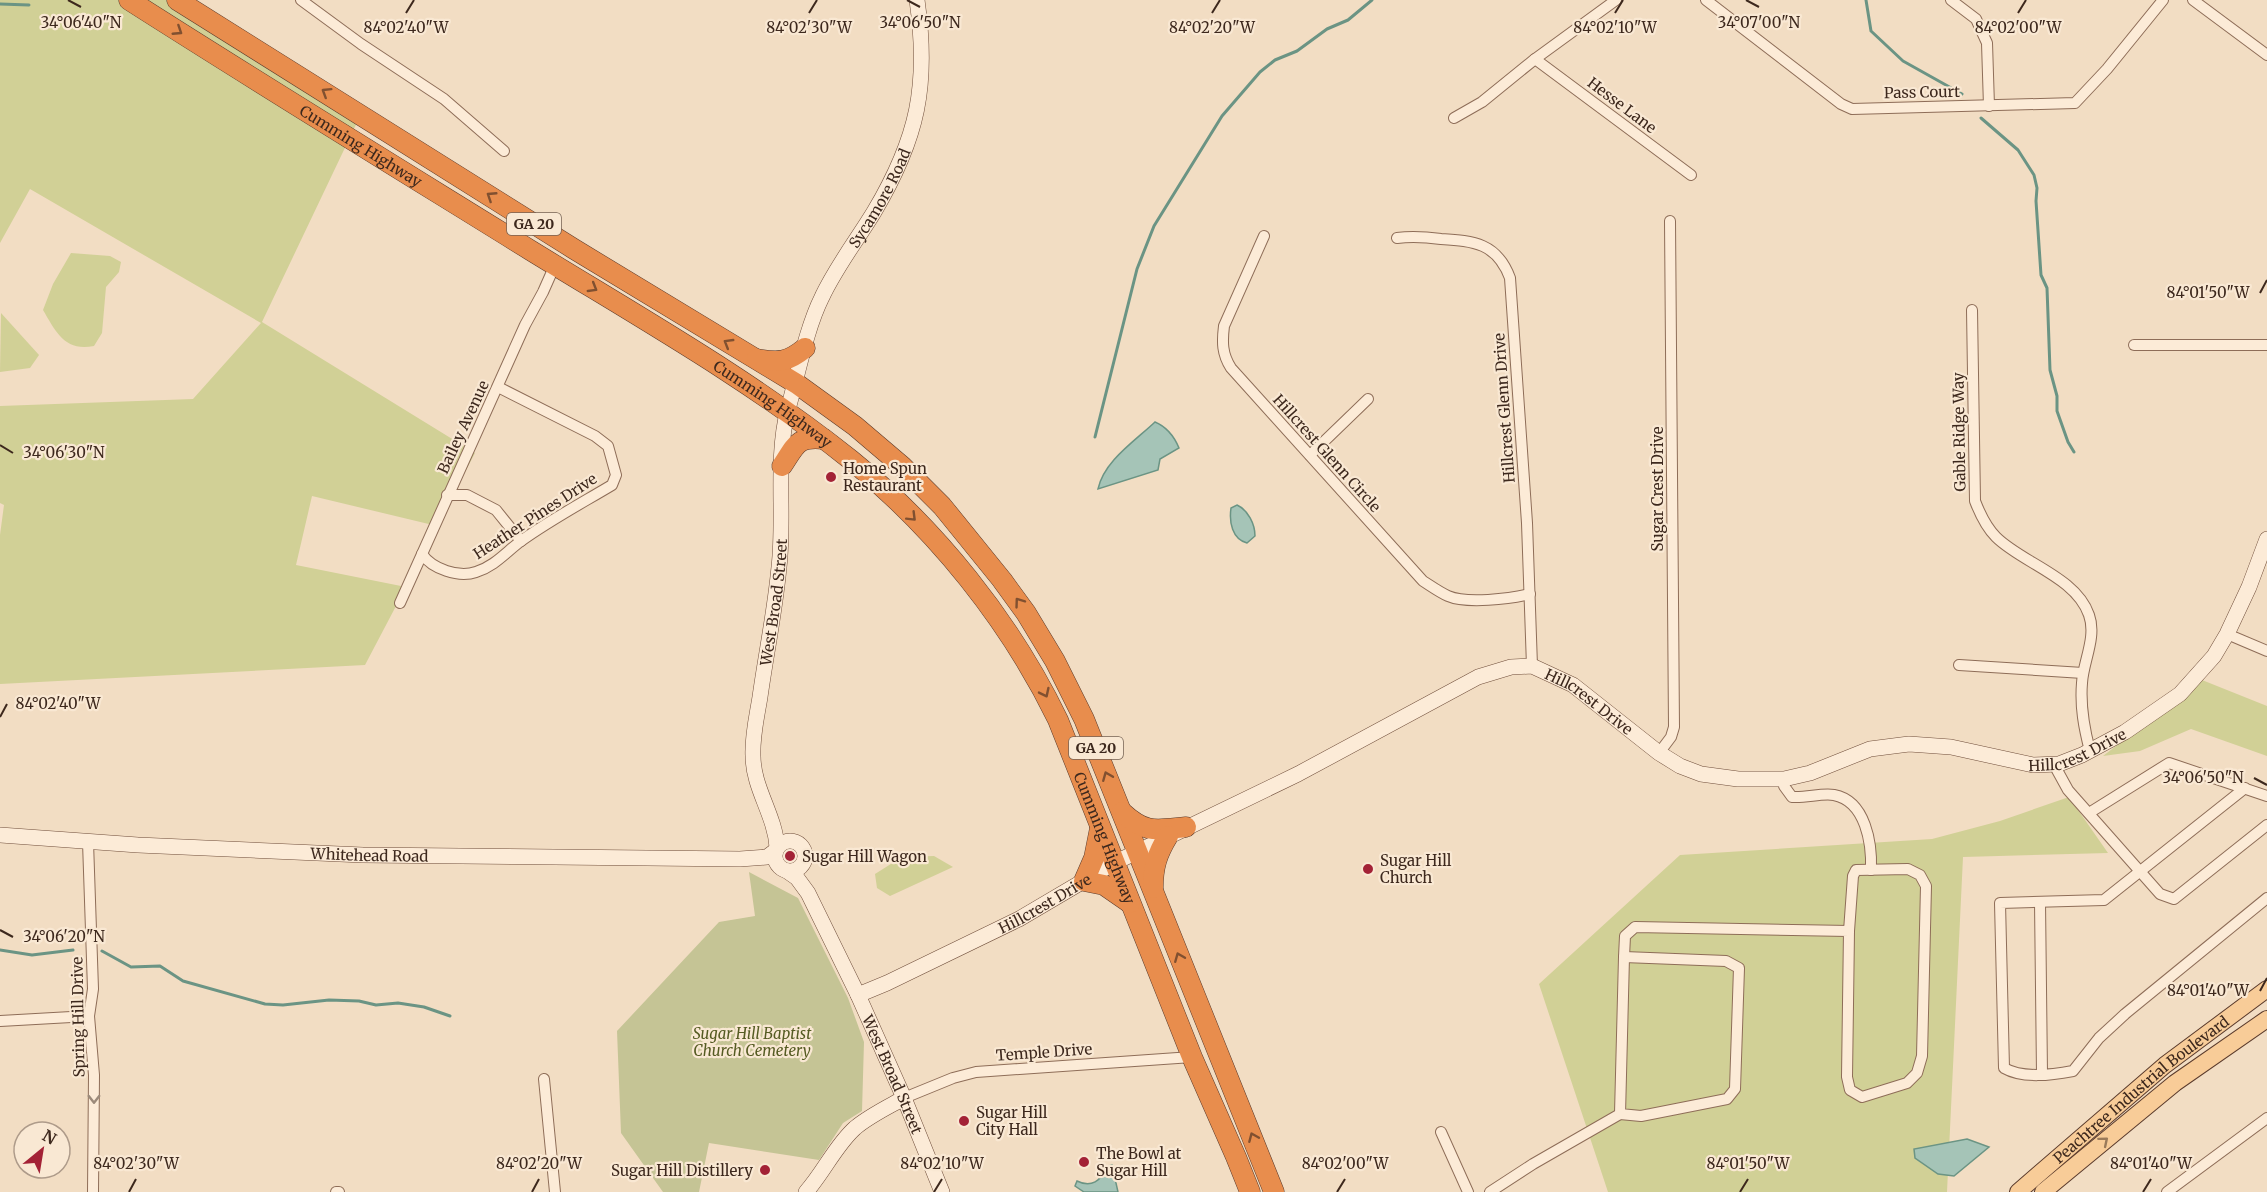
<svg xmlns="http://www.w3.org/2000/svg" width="2267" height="1192" font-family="Merriweather,serif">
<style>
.green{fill:#d1d096}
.cemetery{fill:#c5c495}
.water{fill:#a5c4b7;stroke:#6b9484;stroke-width:1.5}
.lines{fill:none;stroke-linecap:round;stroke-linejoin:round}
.stream{stroke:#6b9484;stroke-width:3}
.street-casing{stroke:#8e6d58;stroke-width:12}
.secondary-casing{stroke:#704e3b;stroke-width:16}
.primary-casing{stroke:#5b3b2c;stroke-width:18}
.highway-casing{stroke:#5b3b2c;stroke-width:21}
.street{stroke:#fcebd7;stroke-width:10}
.secondary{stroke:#fcebd7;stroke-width:15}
.primary{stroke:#f8cc98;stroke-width:16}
.highway{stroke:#e88d4d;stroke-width:20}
.oneway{stroke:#815030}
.oneway2{stroke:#9c8a7a}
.oneway3{stroke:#9a7a5a}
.ticks{fill:none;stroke:#3d281d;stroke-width:2}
.poi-dot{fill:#a32236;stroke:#f9e8d3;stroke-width:2}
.labels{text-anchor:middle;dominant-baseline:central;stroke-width:4.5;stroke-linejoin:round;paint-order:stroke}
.shield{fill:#f9e8d3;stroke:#756254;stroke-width:1.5}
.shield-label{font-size:14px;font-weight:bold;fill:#3d281d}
.street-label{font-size:15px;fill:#3d281d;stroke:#f9e8d3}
.poi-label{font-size:15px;fill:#3d281d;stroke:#f9e8d3;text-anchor:start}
.park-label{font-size:15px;font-style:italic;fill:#555b22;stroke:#f9e8d3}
.ticks-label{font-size:15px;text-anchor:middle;fill:#3d281d;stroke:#f9e8d3;stroke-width:4.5;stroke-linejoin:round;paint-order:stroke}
</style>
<rect width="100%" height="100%" fill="#f2ddc3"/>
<g class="green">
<polygon points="0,0 183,0 362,112 262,322 475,453 437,526 312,496 296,565 406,587 365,665 0,684 0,535 4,505 0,503 0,406 193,399 261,323 30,189 0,243"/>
<path d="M71 253 110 256 121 262 119 272 106 287 102 333 94 346C65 352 56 332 43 310L53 284Z"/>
<polygon points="1,313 39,355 30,368 0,372"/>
<polygon points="2197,678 2267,706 2267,756 2191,729 2140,751 2103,756 2190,689"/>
<polygon points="2069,797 2108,853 1963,857 1947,1192 1608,1192 1539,984 1680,855 1932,839 2000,821"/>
<polygon points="934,856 953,867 890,896 877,888 875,874 902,857"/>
</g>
<polygon class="cemetery" points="749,872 798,898 848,998 864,1042 862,1111 843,1123 819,1160 709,1143 699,1192 663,1192 621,1133 617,1031 719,922 755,916"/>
<g class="water">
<path d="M1155 422C1167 427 1174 436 1179 448L1160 459 1158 470 1098 489C1104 461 1135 441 1155 422Z"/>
<path d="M1237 505C1248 510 1255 524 1255 536L1247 543C1232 539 1229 522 1231 508Z"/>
<polygon points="1967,1139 1989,1147 1954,1176 1938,1174 1915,1158 1914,1149"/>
<path d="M1112 1165 1118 1192H1084L1075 1186 1077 1181C1091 1188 1102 1181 1105 1167Z"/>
</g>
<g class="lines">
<g class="stream">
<polyline points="1866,0 1871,31 1903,61 1962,94"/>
<polyline points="0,4 29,5"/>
<polyline points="1981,118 2018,150 2034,175 2037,188 2036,201 2041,275 2047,288 2050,370 2057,396 2057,411 2068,442 2074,452"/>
<polyline points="1095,437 1137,269 1154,226 1222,116 1260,72 1275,60 1297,51 1327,29 1348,20 1372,0"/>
<polyline points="0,950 32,955 73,950"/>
<polyline points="102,951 131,967 160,966 183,981 265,1004 283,1005 329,1000 359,1001 376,1005 398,1003 424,1007 450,1016"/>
</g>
<g class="street-casing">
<g id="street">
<polyline points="301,0 361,44 444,99 504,151"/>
<polyline points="1706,0 1841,104 1852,109 2075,103 2107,69 2163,0"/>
<polyline points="1951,0 1976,19 1987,43 1989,106"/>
<polyline points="2193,0 2267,55"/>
<polyline points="1535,59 1691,175"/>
<polyline points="1454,118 1482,102 1535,59 1616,0"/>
<path d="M1264 236 1224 326C1222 342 1222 354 1231 368L1423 581C1431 586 1439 592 1448 596 1466 604 1510 599 1530 594"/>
<path d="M1397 238C1412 236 1426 237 1441 239 1474 241 1497 243 1510 278L1527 523 1532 666"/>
<path d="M1972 310 1975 501C1980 514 1986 527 1996 537 2022 563 2076 577 2089 615 2097 637 2083 662 2082 683 2080 707 2084 728 2090 751"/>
<polyline points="2134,345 2267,345"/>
<polyline points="1310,455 1368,399"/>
<polyline points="447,495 467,495 496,510 521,541"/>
<path d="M422 554C432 569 459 578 476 572 495 566 506 552 521 541 550 520 582 503 612 485L616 475 608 446 595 436 498 387"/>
<polyline points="400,603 525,325 543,292 555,265"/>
<polyline points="2227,634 2267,651"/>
<polyline points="1959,665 2083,673"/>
<polyline points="1659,753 1671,737 1674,727 1670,221"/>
<polyline points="2059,764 2057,770 2068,790 2160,894 2174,899 2267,825"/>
<path d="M1784 779V786L1792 797C1807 798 1821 793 1834 795 1866 801 1872 844 1871 870"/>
<path d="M2245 788 2104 900 2000 903 2004 1068C2023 1079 2052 1075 2073 1071L2099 1038 2125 1014 2267 898"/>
<polyline points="2089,813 2169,763 2267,796"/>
<polyline points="88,842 93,989 89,1016 94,1075 93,1192"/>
<polyline points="2040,902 2042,1074"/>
<polyline points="1624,957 1625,936 1635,927 1849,931 1847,1077 1850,1090 1862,1097 1907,1083 1917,1073 1922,1056 1926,886 1920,875 1908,869 1856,870 1853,876 1849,931"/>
<polygon points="1624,957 1726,961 1739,968 1735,1089 1727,1099 1641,1116 1620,1114"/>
<polyline points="0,1021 89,1016"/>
<polyline points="544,1079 555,1192"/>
<polyline points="904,1098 953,1078 976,1072 1192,1057"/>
<polyline points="1441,1132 1468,1192"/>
<polyline points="336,1192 339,1192"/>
<polyline points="1490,1192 1533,1164 1620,1114"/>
<polyline points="2167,1192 2267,1118"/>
</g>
</g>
<g class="secondary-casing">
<g id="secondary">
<path id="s1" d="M0 835 138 845 363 855 740 859 767 857 775 851"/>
<circle cx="790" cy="856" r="15"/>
<path id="s2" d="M777 847C775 815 753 788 753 756 752 736 757 716 760 697 766 654 775 611 779 567 785 516 775 460 788 409 798 374 806 329 822 297 836 267 857 240 874 212 918 138 929 85 917 0"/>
<path id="s3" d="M787 871 797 878 808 893 858 995 904 1098 942 1192"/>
<path id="s4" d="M858 995 887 983 1019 919 1114 863 1298 774 1478 677 1511 667 1532 666 1573 685 1659 753 1680 766 1701 774 1738 779H1784L1810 773 1870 749 1909 744 1951 747 2033 765 2059 764 2082 755 2125 732 2180 694 2214 656 2227 634 2249 587 2267 539"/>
<path d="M806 1192C824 1172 835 1146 855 1128 869 1116 888 1107 904 1098"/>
</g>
</g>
<g class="primary-casing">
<g id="primary">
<path id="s5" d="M2018 1192 2165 1065 2267 989"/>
<polyline points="2043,1192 2175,1083 2267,1019"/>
</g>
</g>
<g class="highway-casing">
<g id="highway">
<path id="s6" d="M129 0C262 85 396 167 530 250 639 317 751 380 851 460 936 529 1010 621 1058 720L1192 1057 1236 1157 1250 1192"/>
<polyline points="177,0 574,249 797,384 855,426 902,466 942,506 1002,580 1026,613 1055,661 1084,719 1274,1192"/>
<path d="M757 359C779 363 788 362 805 348"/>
<path d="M782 466C796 445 797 436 824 439"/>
<path d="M1122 812C1146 834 1155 830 1186 827"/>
<polyline points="1100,828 1094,858 1084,881 1104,885 1130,903"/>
<path d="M1153 888C1153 867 1157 854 1168 836"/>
</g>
</g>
<use href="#street" class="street"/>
<use href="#secondary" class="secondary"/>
<use href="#primary" class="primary"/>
<use href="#highway" class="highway"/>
</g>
<defs><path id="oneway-chevron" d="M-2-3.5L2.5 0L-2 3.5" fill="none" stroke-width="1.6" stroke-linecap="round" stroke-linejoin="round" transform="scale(1.5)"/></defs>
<g class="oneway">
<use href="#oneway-chevron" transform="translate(178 31) rotate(33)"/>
<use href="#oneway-chevron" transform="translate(326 92) rotate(-148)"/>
<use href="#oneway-chevron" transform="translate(491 196) rotate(-147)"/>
<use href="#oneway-chevron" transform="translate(593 288) rotate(31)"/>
<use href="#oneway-chevron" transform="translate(728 343) rotate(-149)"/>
<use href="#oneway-chevron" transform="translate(912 517) rotate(45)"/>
<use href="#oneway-chevron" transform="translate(1019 602) rotate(-126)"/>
<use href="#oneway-chevron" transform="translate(1045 693) rotate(64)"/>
<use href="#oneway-chevron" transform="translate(1107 776) rotate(-112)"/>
<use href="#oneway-chevron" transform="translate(1179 957) rotate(-112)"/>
<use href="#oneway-chevron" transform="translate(1253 1137) rotate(-113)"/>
</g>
<use class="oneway2" href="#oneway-chevron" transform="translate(94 1099) rotate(90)"/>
<use class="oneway3" href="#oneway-chevron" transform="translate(2104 1141) rotate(-40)"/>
<path class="ticks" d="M68 0 81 7M907 0 920 7M1746 0 1759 7M406 13 414 0M809 13 817 0M1212 13 1220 0M1615 13 1623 0M2018 13 2026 0M2260 293 2267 280M0 445 13 453M0 717 7 704M2254 778 2267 785M0 930 13 937M2260 991 2267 978M129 1192 136 1179M532 1192 539 1179M934 1192 942 1179M1337 1192 1345 1179M1740 1192 1748 1179M2143 1192 2151 1179"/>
<g class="poi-dot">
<circle cx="831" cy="477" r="6"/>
<circle cx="790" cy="856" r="6"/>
<circle cx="1368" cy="869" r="6"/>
<circle cx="964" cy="1121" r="6"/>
<circle cx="1084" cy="1162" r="6"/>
<circle cx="765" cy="1170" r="6"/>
</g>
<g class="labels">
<g class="shield">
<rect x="507" y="213" width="54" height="22" rx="4.5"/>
<rect x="1069" y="737" width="54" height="22" rx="4.5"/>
</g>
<g class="shield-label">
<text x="534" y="224">GA 20</text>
<text x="1096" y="748">GA 20</text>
</g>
<g class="street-label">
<text transform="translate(1922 92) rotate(-1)">Pass Court</text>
<text transform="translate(1622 105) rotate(37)">Hesse Lane</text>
<text stroke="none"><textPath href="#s6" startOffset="274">Cumming Highway</textPath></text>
<text stroke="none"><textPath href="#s2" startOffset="676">Sycamore Road</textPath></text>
<text stroke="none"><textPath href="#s6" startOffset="760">Cumming Highway</textPath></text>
<text transform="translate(1504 408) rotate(-94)">Hillcrest Glenn Drive</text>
<text transform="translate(463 427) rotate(-65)">Bailey Avenue</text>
<text transform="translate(1959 432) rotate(-91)">Gable Ridge Way</text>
<text transform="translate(1327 453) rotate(48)">Hillcrest Glenn Circle</text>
<text transform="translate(1657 489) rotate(-90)">Sugar Crest Drive</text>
<text transform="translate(535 516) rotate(-33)">Heather Pines Drive</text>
<text stroke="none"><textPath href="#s2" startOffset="250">West Broad Street</textPath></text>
<text stroke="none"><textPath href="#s4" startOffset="820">Hillcrest Drive</textPath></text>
<text stroke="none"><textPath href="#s4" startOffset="1342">Hillcrest Drive</textPath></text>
<text stroke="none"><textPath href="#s6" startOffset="1318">Cumming Highway</textPath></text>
<text stroke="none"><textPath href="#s1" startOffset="370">Whitehead Road</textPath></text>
<text stroke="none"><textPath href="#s4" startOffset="208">Hillcrest Drive</textPath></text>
<text transform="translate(78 1017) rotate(-91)">Spring Hill Drive</text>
<text transform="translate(1044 1052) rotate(-4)">Temple Drive</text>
<text stroke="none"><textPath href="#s3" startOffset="231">West Broad Street</textPath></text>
<text stroke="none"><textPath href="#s5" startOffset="160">Peachtree Industrial Boulevard</textPath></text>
</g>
<g class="poi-label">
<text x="843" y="468">Home Spun<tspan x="843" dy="17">Restaurant</tspan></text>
<text x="802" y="856">Sugar Hill Wagon</text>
<text x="1380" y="860">Sugar Hill<tspan x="1380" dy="17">Church</tspan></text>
<text x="976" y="1112">Sugar Hill<tspan x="976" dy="17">City Hall</tspan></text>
<text x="1096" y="1153">The Bowl at<tspan x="1096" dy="17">Sugar Hill</tspan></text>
<text x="753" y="1170" text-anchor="end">Sugar Hill Distillery</text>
</g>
<g class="park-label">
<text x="752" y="1033">Sugar Hill Baptist<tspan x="752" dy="17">Church Cemetery</tspan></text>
</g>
</g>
<g class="ticks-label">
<text x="81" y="28">34°06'40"N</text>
<text x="920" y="28">34°06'50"N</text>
<text x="1759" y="28">34°07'00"N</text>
<text x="406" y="33">84°02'40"W</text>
<text x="809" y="33">84°02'30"W</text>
<text x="1212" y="33">84°02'20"W</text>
<text x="1615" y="33">84°02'10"W</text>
<text x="2018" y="33">84°02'00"W</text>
<text x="2208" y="298">84°01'50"W</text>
<text x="64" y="458">34°06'30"N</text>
<text x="58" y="709">84°02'40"W</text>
<text x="2203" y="783">34°06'50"N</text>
<text x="64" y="942">34°06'20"N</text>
<text x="2208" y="996">84°01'40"W</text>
<text x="136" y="1169">84°02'30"W</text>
<text x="539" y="1169">84°02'20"W</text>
<text x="942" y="1169">84°02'10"W</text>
<text x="1345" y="1169">84°02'00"W</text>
<text x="1748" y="1169">84°01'50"W</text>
<text x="2151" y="1169">84°01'40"W</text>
</g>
<g transform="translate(42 1150) rotate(30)"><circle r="28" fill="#f9e8d3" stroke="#ae9b8a" stroke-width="1.5"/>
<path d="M0-4.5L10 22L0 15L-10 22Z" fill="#a32236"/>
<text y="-9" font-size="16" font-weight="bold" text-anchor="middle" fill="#3d281d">N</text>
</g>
</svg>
